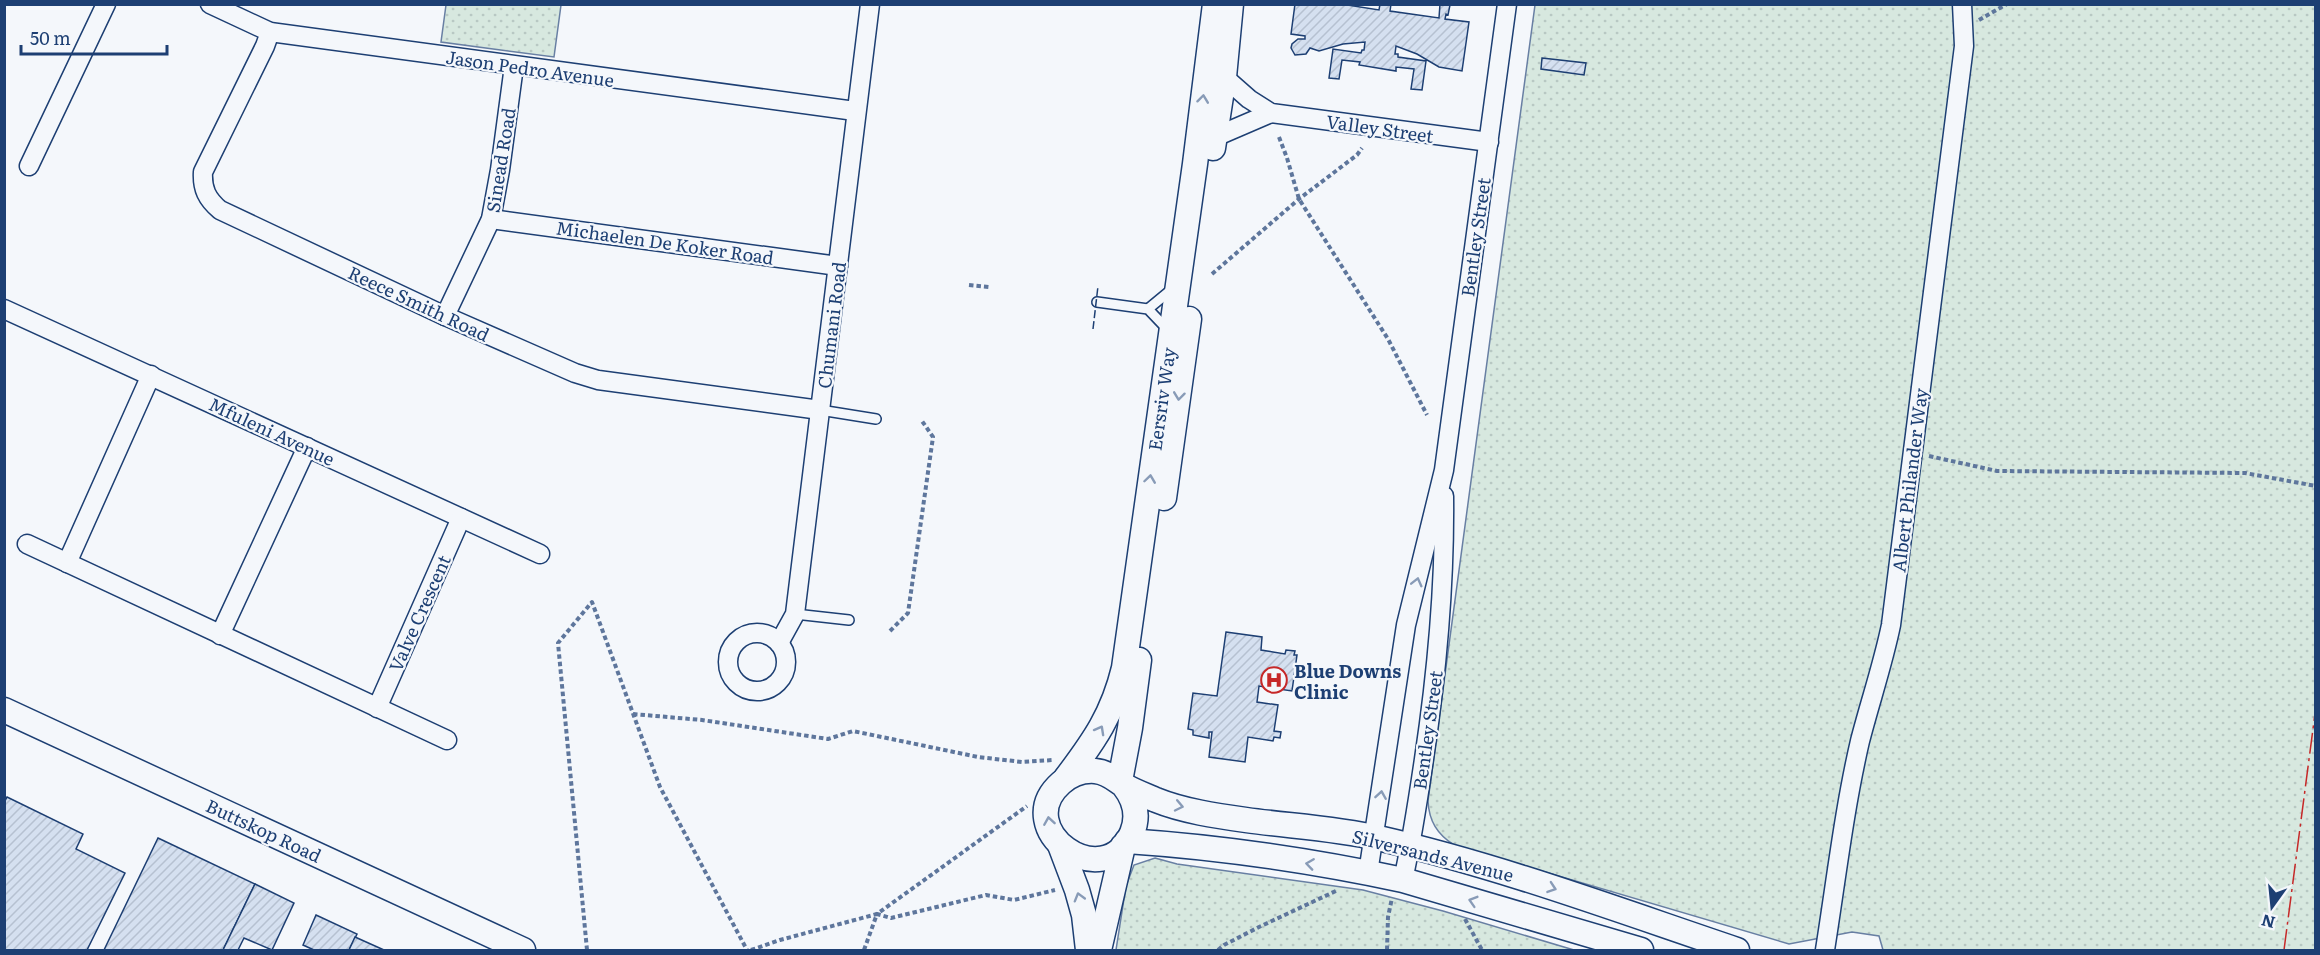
<svg xmlns="http://www.w3.org/2000/svg" width="2320" height="955" font-family="Literata,serif">
<style>
.grass{fill:url(#grass-dots);stroke:#687fa3;stroke-width:1.5}
.building{fill:url(#building-hatch);stroke:#1d3f73;stroke-width:1.5}
.lines{fill:none;stroke-linecap:round;stroke-linejoin:round}
.lane-casing{stroke:#1d3f73;stroke-width:12}
.street-casing{stroke:#1d3f73;stroke-width:21}
.secondary-casing{stroke:#1d3f73;stroke-width:27}
.path{stroke:#5e769c;stroke-width:4;stroke-dasharray:4.5 3;stroke-linecap:butt}
.lane{stroke:#f4f7fb;stroke-width:9}
.street{stroke:#f4f7fb;stroke-width:18}
.secondary{stroke:#f4f7fb;stroke-width:24}
.fence{stroke:#1d3f73;stroke-width:1.5;stroke-dasharray:8 3;stroke-linecap:butt}
.power{stroke:#c62828;stroke-width:1.5;stroke-dasharray:21 4.5 3 4.5;stroke-linecap:butt}
.oneway{stroke:#889bb7}
.labels{text-anchor:middle;dominant-baseline:central;stroke-width:4.5;stroke-linejoin:round;paint-order:stroke}
.street-label{font-size:18px;fill:#1d3f73;stroke:#f4f7fb}
.poi-label{font-size:18px;font-weight:bold;fill:#1d3f73;stroke:#f4f7fb;text-anchor:start}
</style>
<defs>
<pattern id="grass-dots" width="8" height="8" patternUnits="userSpaceOnUse" patternTransform="scale(1.5)"><rect width="8" height="8" fill="#d7e8df"/><path d="M2 2h.1M6 6h.1" fill="none" stroke="#b8c8c3" stroke-width="1.8" stroke-linecap="round"/></pattern>
<pattern id="building-hatch" width="6" height="6" patternUnits="userSpaceOnUse" patternTransform="scale(1.5)"><rect width="6" height="6" fill="#d5e0f0"/><path d="M-1 1l2-2M0 6l6-6M5 7l2-2" fill="none" stroke="#b6c1d1"/></pattern>
</defs>
<rect width="100%" height="100%" fill="#f4f7fb"/>
<g class="grass">
<polygon points="446,5 561,5 554,57 441,42"/>
<path d="M1535 5H2315V950H1883L1879 936 1852 932 1789 944 1454 845C1437 834 1429 821 1428 801Z"/>
<polygon points="1155,858 1177,864 1363,890 1443,911 1574,950 1116,950 1126,886 1134,865"/>
</g>
<g class="building">
<polygon points="1295,4 1341,4 1379,10 1380,4 1391,4 1390,11 1439,18 1440,4 1447,4 1450,5 1448,15 1446,14 1445,19 1469,22 1462,71 1439,67 1417,54 1396,46 1395,54 1398,54 1398,57 1426,61 1422,90 1411,89 1414,69 1396,67 1396,71 1359,65 1360,62 1342,60 1339,79 1329,78 1333,49 1361,53 1362,50 1364,50 1365,42 1343,44 1319,51 1310,48 1306,54 1295,55 1291,48 1292,44 1298,39 1305,39 1305,36 1291,34"/>
<polygon points="1542,58 1586,63 1584,75 1541,69"/>
<polygon points="1226,632 1262,637 1261,650 1285,654 1286,650 1295,651 1294,655 1297,655 1292,691 1259,686 1257,702 1278,705 1274,731 1281,732 1280,738 1274,737 1273,741 1248,737 1245,762 1209,757 1212,732 1209,732 1209,738 1193,735 1193,730 1188,729 1193,693 1217,696"/>
<polygon points="7,797 83,834 76,849 125,873 87,950 4,950 4,803"/>
<polygon points="158,838 255,884 223,950 104,950"/>
<polygon points="255,884 294,903 272,950 244,938 238,950 223,950"/>
<polygon points="316,915 357,934 349,950 314,950 303,945"/>
<polygon points="355,937 384,950 349,950"/>
</g>
<g class="lines">
<g class="lane-casing">
<g id="lane">
<polyline points="1097,302 1148,309 1169,331"/>
<polyline points="1148,309 1171,290"/>
<polyline points="820,410 876,419"/>
<polyline points="795,614 849,620"/>
</g>
</g>
<g class="street-casing">
<g id="street">
<polyline points="210,4 270,32 855,111"/>
<path d="M270 32 265 46 203 172C202 189 207 199 220 210L445 316 575 373 598 380 820 410"/>
<polyline points="1224,77 1249,99 1271,113 1489,142"/>
<polyline points="1215,137 1271,113"/>
<polyline points="29,166 106,4"/>
<polyline points="491,219 838,266"/>
<polyline points="4,309 540,554"/>
<polyline points="445,316 491,219 500,170 514,66"/>
<polyline points="27,544 447,740"/>
<polyline points="67,563 151,375"/>
<circle cx="757" cy="662" r="29"/>
<polyline points="220,635 307,447"/>
<polyline points="779,643 795,614 870,4"/>
<polyline points="377,708 461,518"/>
<polyline points="1368,873 1406,625 1444,470 1507,4"/>
<path d="M1403 880C1412 840 1418 800 1424 759 1437 672 1445 584 1444 496"/>
<path d="M1825 950C1836 881 1844 810 1860 741 1870 702 1883 664 1891 625L1964 46 1962 4"/>
</g>
</g>
<g class="secondary-casing">
<g id="secondary">
<polyline points="1213,148 1224,77 1231,4"/>
<polyline points="1164,498 1189,319"/>
<polyline points="4,710 523,950"/>
<path d="M1066 778C1094 741 1113 714 1124 668L1195 164 1215 4"/>
<polyline points="1120,781 1130,728 1139,660"/>
<path d="M1124 786C1135 800 1139 816 1132 833 1104 897 1009 829 1061 783 1070 775 1082 770 1095 771 1109 772 1116 781 1127 787 1136 792 1147 796 1156 800 1183 811 1217 816 1246 820 1289 826 1335 828 1378 838 1500 866 1618 910 1737 950"/>
<path d="M1127 841C1217 847 1314 861 1403 880L1641 950"/>
<polyline points="1060,845 1077,890 1084,915 1088,950"/>
<polyline points="1099,950 1123,846"/>
</g>
</g>
<g class="path">
<polyline points="1979,20 2007,4"/>
<polyline points="1279,137 1287,158 1299,199 1388,339 1427,415"/>
<polyline points="1212,274 1299,199 1357,155 1362,148"/>
<polyline points="969,285 989,287"/>
<polyline points="1929,456 1997,471 2245,473 2316,486"/>
<polyline points="890,631 908,613 933,437 922,421"/>
<polyline points="633,714 702,720 828,739 853,731 978,757 1022,762 1053,760"/>
<polyline points="1465,919 1482,950"/>
<polyline points="587,950 558,643 592,602 660,787 747,950"/>
<polyline points="751,950 780,940 877,914 1027,806"/>
<polyline points="864,950 877,914 891,918 986,895 1014,900 1055,890"/>
<polyline points="1218,950 1224,945 1259,927 1338,890"/>
<polyline points="1387,950 1388,917 1392,898"/>
</g>
<use href="#lane" class="lane"/>
<use href="#street" class="street"/>
<use href="#secondary" class="secondary"/>
<polyline class="fence" points="1093,329 1098,286"/>
<polyline class="power" points="2284,950 2316,706"/>
</g>
<defs><path id="oneway-chevron" d="M-2-3.5L2.5 0L-2 3.5" fill="none" stroke-width="1.6" stroke-linecap="round" stroke-linejoin="round" transform="scale(1.5)"/></defs>
<g class="oneway">
<use href="#oneway-chevron" transform="translate(1203 99) rotate(-83)"/>
<use href="#oneway-chevron" transform="translate(1179 396) rotate(97)"/>
<use href="#oneway-chevron" transform="translate(1150 479) rotate(-82)"/>
<use href="#oneway-chevron" transform="translate(1417 582) rotate(-76)"/>
<use href="#oneway-chevron" transform="translate(1100 730) rotate(-61)"/>
<use href="#oneway-chevron" transform="translate(1381 795) rotate(-81)"/>
<use href="#oneway-chevron" transform="translate(1179 806) rotate(12)"/>
<use href="#oneway-chevron" transform="translate(1049 821) rotate(-99)"/>
<use href="#oneway-chevron" transform="translate(1310 864) rotate(-172)"/>
<use href="#oneway-chevron" transform="translate(1552 888) rotate(19)"/>
<use href="#oneway-chevron" transform="translate(1079 897) rotate(-106)"/>
<use href="#oneway-chevron" transform="translate(1473 901) rotate(-163)"/>
</g>
<defs>
<g id="hospital-ring" transform="scale(1.35)"><circle r="9.5" fill="#f4f7fb" stroke="#c62828" stroke-width="1.5"/><path d="M-5-5h3v3.5h4V-5h3V5h-3V1.5h-4V5h-3Z" fill="#c62828"/></g>
</defs>
<g fill-rule="evenodd">
<use href="#hospital-ring" x="1274" y="680"/>
</g>
<g class="labels">
<g class="street-label">
<text transform="translate(530 68) rotate(8)">Jason Pedro Avenue</text>
<text transform="translate(1380 128) rotate(8)">Valley Street</text>
<text transform="translate(500 160) rotate(-81)">Sinead Road</text>
<text transform="translate(1475 237) rotate(-82)">Bentley Street</text>
<text transform="translate(665 242) rotate(8)">Michaelen De Koker Road</text>
<text transform="translate(419 303) rotate(25)">Reece Smith Road</text>
<text transform="translate(831 325) rotate(-83)">Chumani Road</text>
<text transform="translate(1161 399) rotate(-82)">Eersriv Way</text>
<text transform="translate(272 431) rotate(25)">Mfuleni Avenue</text>
<text transform="translate(1909 480) rotate(-83)">Albert Philander Way</text>
<text transform="translate(419 613) rotate(-66)">Valve Crescent</text>
<text transform="translate(1427 730) rotate(-82)">Bentley Street</text>
<text transform="translate(264 830) rotate(25)">Buttskop Road</text>
<text transform="translate(1433 855) rotate(14)">Silversands Avenue</text>
</g>
<g class="poi-label">
<text x="1294" y="670">Blue Downs<tspan x="1294" dy="21">Clinic</tspan></text>
</g>
</g>
<rect width="2320" height="955" fill="none" stroke="#1d3f73" stroke-width="12"/>
<g transform="translate(2272 907) rotate(195)" stroke="#f4f7fb" stroke-width="4.5" paint-order="stroke">
<path d="M0-4.5L10 22L0 15L-10 22Z" fill="#1d3f73"/>
<text y="-9" font-size="16" font-weight="bold" text-anchor="middle" fill="#1d3f73">N</text>
</g>
<path d="M21 45v9h146v-9" fill="none" stroke="#1d3f73" stroke-width="3"/>
<text x="30" y="45" font-size="18" fill="#1d3f73" stroke="#f4f7fb" stroke-width="4.5" paint-order="stroke">50 m</text>
</svg>
